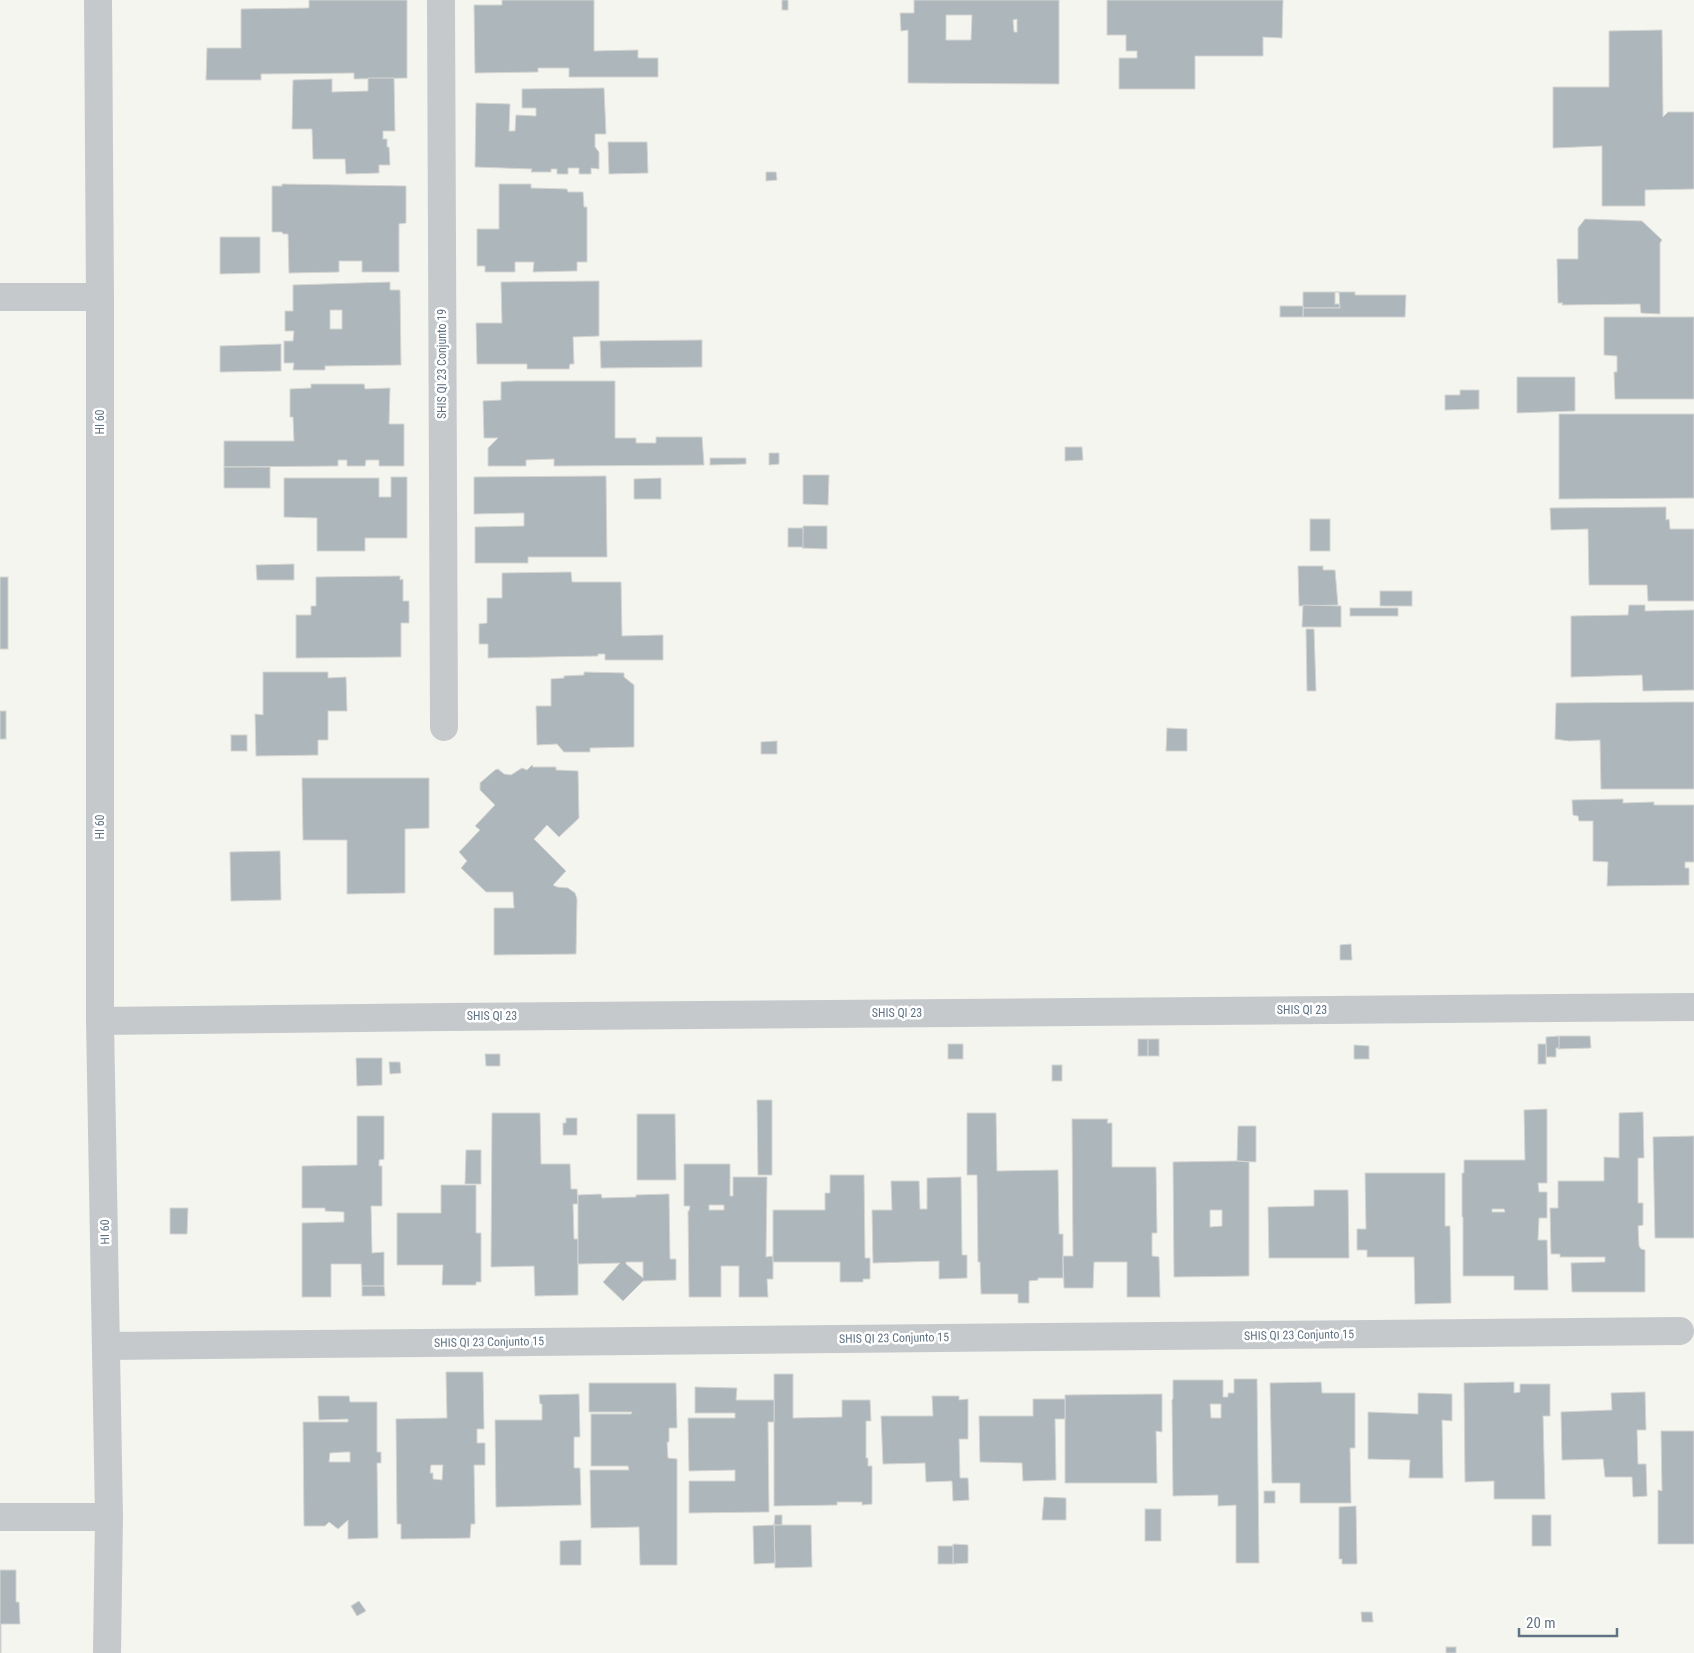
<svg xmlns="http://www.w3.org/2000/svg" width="1694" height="1653" font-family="'Roboto Condensed',sans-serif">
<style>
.building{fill:#adb6bb;stroke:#d5d5d2;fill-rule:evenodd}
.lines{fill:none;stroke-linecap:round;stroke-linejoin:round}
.minor{stroke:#c6c9cc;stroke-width:28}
.labels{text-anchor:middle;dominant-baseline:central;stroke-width:5;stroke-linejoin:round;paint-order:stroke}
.street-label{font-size:12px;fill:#607384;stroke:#fff}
</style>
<rect width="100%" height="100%" fill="#f4f5ef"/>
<g class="building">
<polygon points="309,0 407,0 407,78 354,79 354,73 261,74 261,80 206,80 207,48 241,48 241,9 309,8"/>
<polygon points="502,0 594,0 594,51 638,50 638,58 658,58 658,77 569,77 569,68 538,68 538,72 475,73 474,5 502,5"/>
<rect x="782" y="0" width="6" height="10"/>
<path d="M914 0H1059V84L908 83V30L901 31 900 13H914ZM946 15H972L971 40H946ZM1017 19V32H1014L1013 20Z"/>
<polygon points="1107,0 1283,0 1282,38 1263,37 1263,56 1195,56 1195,89 1119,89 1119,58 1137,58 1137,51 1126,51 1126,35 1107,35"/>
<polygon points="1662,30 1663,117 1668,112 1694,112 1694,189 1645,190 1645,206 1602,206 1602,146 1553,148 1553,87 1609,87 1609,31"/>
<polygon points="368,78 394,78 395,131 383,131 383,139 387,139 387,147 389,147 390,165 379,165 379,173 346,174 345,159 313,159 312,129 292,129 293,80 332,79 332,92 368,91"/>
<polygon points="604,88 606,134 595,134 595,147 599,152 599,169 591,168 591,174 579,174 579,168 568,168 568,174 557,174 557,169 551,169 551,172 531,172 532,169 475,167 476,103 510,104 509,131 515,131 516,115 536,116 536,108 522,108 522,89"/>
<polygon points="608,142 647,142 648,173 609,174"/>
<polygon points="766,172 776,172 777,180 766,181"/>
<polygon points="282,184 406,186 406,223 399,224 399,272 362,272 362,261 339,261 339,272 289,273 288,234 283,234 282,232 272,232 272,186 282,186"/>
<polygon points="499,184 531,184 531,188 567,189 568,192 583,192 584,207 587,207 587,262 577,262 577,271 573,271 533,272 534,262 515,262 515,272 485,272 485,266 477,266 477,229 499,229"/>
<polygon points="1585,219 1642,221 1662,240 1660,243 1660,314 1641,313 1640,304 1562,305 1563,303 1558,303 1557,259 1578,259 1578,228"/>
<polygon points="220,237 260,237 260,273 220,274"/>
<polygon points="599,281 599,336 573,337 574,364 570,364 569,369 527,369 527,364 477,364 476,323 502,323 501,282"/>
<path d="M390 282V290H400L401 365 325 366V370H293L294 363H284V341H293L294 331H285V311H293V285ZM330 310H342V329H330Z"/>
<polygon points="1303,292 1340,292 1335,292 1335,304 1340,304 1340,308 1303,308"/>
<polygon points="1339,292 1355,292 1355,295 1406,295 1405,317 1303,317 1303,308 1340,308"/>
<rect x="1280" y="306" width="23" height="11"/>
<polygon points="1604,317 1694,317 1694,399 1615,399 1614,372 1617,372 1617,356 1604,355"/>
<polygon points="702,340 702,367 601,368 600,341"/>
<polygon points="281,344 281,371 220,372 220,346"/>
<polygon points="1517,377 1575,377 1575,411 1517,413"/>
<polygon points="515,381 615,381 615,438 636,438 636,443 656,443 656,437 702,437 704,465 554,466 554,459 526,460 526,466 488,466 488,448 498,438 484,438 483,401 501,400 501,382"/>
<polygon points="311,384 364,384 365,389 390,388 389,424 404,424 404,466 379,466 379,460 366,460 365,466 347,466 347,460 338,460 338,466 224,467 224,441 294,441 293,417 290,417 290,389 311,388"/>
<polygon points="1460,390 1479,390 1479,409 1445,410 1445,395 1460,395"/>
<polygon points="1559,414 1694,414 1694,498 1559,499"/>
<polygon points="1065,447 1082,447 1083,460 1065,461"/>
<polygon points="769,453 779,453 779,464 769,465"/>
<polygon points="710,458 746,458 746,464 710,465"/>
<rect x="224" y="467" width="46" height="21"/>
<polygon points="803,475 829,475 828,505 803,504"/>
<polygon points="606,476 607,557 528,557 528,563 475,563 475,527 524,526 524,513 474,514 474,477"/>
<polygon points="391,477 407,477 407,538 365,538 365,551 317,551 317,518 284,517 284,478 379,478 379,497 391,497"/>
<polygon points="661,478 661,499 634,499 634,479"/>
<polygon points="1666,507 1666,520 1669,519 1670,529 1694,529 1694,601 1648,601 1647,585 1589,585 1588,529 1551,530 1550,508"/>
<rect x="1310" y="519" width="20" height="32"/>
<polygon points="803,526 827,526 827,549 802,548"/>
<rect x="788" y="528" width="15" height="19"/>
<polygon points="294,564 294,580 257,580 256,565"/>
<polygon points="1298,566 1323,566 1323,570 1335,570 1338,605 1299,606"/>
<polygon points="571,572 572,582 621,582 622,636 663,635 663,660 605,660 605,654 598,654 598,656 488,658 488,644 479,644 479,624 487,623 487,598 502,598 502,573"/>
<polygon points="400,576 400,580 403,579 403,601 409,601 409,623 401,623 401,657 296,658 296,615 311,615 311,606 316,606 316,577"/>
<rect x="0" y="577" width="8" height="72"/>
<rect x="1380" y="591" width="32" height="15"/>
<polygon points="1303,605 1341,606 1341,627 1302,627"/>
<polygon points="1629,605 1645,605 1645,611 1694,610 1694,690 1643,691 1642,675 1571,677 1571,616 1628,615"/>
<rect x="1350" y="608" width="48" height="8"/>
<polygon points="1306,629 1314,629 1316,691 1307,691"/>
<polygon points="263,672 328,672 328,678 346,677 347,711 328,711 328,740 318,740 318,755 256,756 255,714 263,715"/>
<polygon points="584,672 624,673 624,677 634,685 634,747 590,748 590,752 564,752 557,744 537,745 536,706 551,706 551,679 564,678 564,676 584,675"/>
<polygon points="1679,702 1694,702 1694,789 1601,789 1600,740 1569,741 1555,739 1556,703"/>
<rect x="0" y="711" width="6" height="28"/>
<polygon points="1167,728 1187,729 1187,751 1166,751"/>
<rect x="231" y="735" width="16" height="16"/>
<polygon points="777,741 777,754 761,754 761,742"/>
<polygon points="532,765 533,767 556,767 556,770 578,771 579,818 559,837 547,825 534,839 566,871 553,885 557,887 568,888 575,893 577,899 576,954 494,955 494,908 514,908 513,892 486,892 461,868 467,861 459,852 480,830 475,826 495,805 480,790 480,783 495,770 498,769 504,774 511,775 522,768 527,770"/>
<polygon points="302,778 429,778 429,828 405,829 405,893 347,894 347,840 303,840"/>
<polygon points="1623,799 1623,803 1654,802 1654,805 1694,805 1694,862 1685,862 1685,868 1689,868 1689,885 1607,886 1608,862 1593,861 1593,821 1579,821 1578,816 1573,815 1572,800"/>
<polygon points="280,851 281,900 231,901 230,852"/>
<polygon points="1351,944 1352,960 1340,960 1340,945"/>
<polygon points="1559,1036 1590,1036 1591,1048 1558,1049"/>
<polygon points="1559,1036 1559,1048 1556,1048 1556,1057 1546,1057 1546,1037"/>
<rect x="1138" y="1039" width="10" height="17"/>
<rect x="1148" y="1039" width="11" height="17"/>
<rect x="948" y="1044" width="15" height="15"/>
<rect x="1538" y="1044" width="8" height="20"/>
<polygon points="1354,1045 1369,1046 1369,1059 1354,1059"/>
<polygon points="485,1054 500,1054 500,1066 486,1066"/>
<polygon points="356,1058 382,1058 382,1085 357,1086"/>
<polygon points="389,1062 400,1062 401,1073 390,1074"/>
<rect x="1052" y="1065" width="10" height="16"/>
<polygon points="757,1100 772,1100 772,1175 758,1175"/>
<path d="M1547 1109V1183H1538L1539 1192H1547V1218H1539L1538 1240H1547L1548 1290H1514V1276H1463V1217H1462V1173H1464V1160H1525L1524 1110ZM1492 1209H1504L1505 1212H1492Z"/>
<polygon points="1643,1112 1644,1158 1638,1158 1638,1203 1643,1203 1643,1225 1638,1226 1639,1246 1641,1249 1645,1250 1645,1292 1572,1292 1571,1263 1605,1262 1605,1257 1560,1257 1560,1254 1551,1254 1550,1208 1558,1208 1558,1181 1604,1181 1604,1157 1619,1158 1619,1113"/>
<polygon points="492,1113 540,1113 541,1164 570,1164 571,1189 577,1189 578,1204 573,1204 574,1239 578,1239 578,1295 535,1296 534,1266 491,1267"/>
<polygon points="967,1113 996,1113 997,1171 1058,1170 1059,1234 1063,1234 1063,1278 1038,1278 1038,1280 1029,1281 1029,1303 1018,1303 1018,1294 981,1294 980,1262 978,1262 977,1175 967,1175"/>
<polygon points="637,1114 675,1114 676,1180 637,1180"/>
<polygon points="357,1116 384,1116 384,1159 379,1160 379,1166 382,1166 382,1206 371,1206 372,1253 384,1252 384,1286 362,1286 361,1264 331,1264 331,1297 302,1297 302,1223 344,1222 344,1212 325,1211 325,1208 302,1208 302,1166 357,1165"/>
<polygon points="566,1118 577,1118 577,1135 563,1135 563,1123 566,1123"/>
<polygon points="1072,1119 1108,1119 1107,1123 1112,1123 1112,1167 1156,1167 1157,1233 1152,1233 1152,1256 1159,1257 1160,1297 1127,1297 1127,1262 1094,1262 1093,1288 1064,1288 1063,1256 1073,1256"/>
<polygon points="1238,1126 1256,1126 1256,1162 1237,1161"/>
<polygon points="1694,1136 1694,1238 1655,1238 1653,1137"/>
<polygon points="466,1150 481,1150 481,1184 465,1184"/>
<path d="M1237 1161 1249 1162V1276L1174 1277 1173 1162ZM1210 1210H1222V1226L1210 1227Z"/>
<path d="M684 1164H730V1196H733V1177H767L766 1257 773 1256V1279H767L768 1297H739V1266H721V1297H689L688 1211H689L690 1206H684ZM709 1205H724V1210H709Z"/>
<polygon points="1365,1173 1445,1173 1445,1226 1450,1226 1451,1303 1415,1304 1414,1257 1367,1257 1367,1250 1357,1250 1357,1229 1366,1229"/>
<polygon points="830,1175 864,1175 865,1258 870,1258 870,1279 863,1279 863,1282 840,1282 840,1262 773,1262 773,1210 825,1210 825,1193 830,1193"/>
<polygon points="961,1177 962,1255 967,1255 967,1278 939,1279 939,1261 873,1263 872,1210 892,1210 891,1181 919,1181 920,1209 927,1209 927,1178"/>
<polygon points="441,1185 476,1185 476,1233 481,1233 481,1282 476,1282 476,1285 442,1285 443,1265 397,1265 397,1213 441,1213"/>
<polygon points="1314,1190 1348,1190 1349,1258 1269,1258 1268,1207 1314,1206"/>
<path d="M601 1194 602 1198 636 1197V1195L669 1194 670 1259H676V1280L643 1281 623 1301 603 1282 620 1263 578 1264V1195ZM626 1262H643V1278L626 1264Z"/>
<polygon points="170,1208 188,1208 187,1234 170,1234"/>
<polygon points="362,1286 384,1286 385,1296 362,1296"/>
<path d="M446 1372H483L484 1429H477V1443H485V1465H474L475 1524H471L470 1538 401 1539V1524H397L396 1419 447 1418ZM431 1465H443L442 1480 433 1479V1473H430Z"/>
<polygon points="774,1374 793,1374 793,1418 842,1417 842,1400 870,1400 871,1421 866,1421 866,1458 868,1458 868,1466 872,1466 872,1504 862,1505 862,1502 837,1502 837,1505 774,1506"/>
<path d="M1234 1379H1257L1259 1563H1236V1505L1218 1506V1495L1173 1496 1172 1400 1173 1399V1380H1223V1397H1228V1393H1234ZM1210 1404H1221V1418H1211Z"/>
<polygon points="1321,1382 1322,1393 1355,1393 1355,1448 1350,1448 1351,1503 1300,1503 1300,1483 1272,1483 1270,1383"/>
<polygon points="1514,1382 1514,1393 1520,1392 1520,1384 1550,1384 1550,1416 1543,1416 1545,1499 1494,1499 1494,1481 1465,1482 1464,1383"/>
<polygon points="589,1383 676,1383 677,1428 669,1428 669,1442 667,1442 668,1458 677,1459 677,1565 640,1565 639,1527 591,1528 590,1470 629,1470 628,1466 591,1466 591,1414 631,1414 632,1412 589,1412"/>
<polygon points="695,1387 737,1388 736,1400 774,1400 774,1422 768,1422 769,1512 689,1513 689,1481 735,1481 735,1470 689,1471 688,1418 735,1418 735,1413 695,1413"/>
<polygon points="1645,1392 1646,1430 1637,1430 1638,1464 1646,1464 1647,1496 1633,1497 1632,1477 1605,1477 1603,1459 1562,1460 1561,1412 1612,1410 1611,1393"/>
<polygon points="1418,1393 1452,1394 1452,1421 1442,1420 1443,1478 1409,1478 1410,1460 1368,1459 1368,1412 1418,1414"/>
<polygon points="579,1394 580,1437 574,1437 574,1468 580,1468 581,1505 496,1507 495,1420 542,1420 542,1404 540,1404 539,1395"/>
<polygon points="1162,1394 1162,1432 1156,1431 1157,1483 1065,1483 1065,1395"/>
<path d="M318 1396H349L350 1402H377V1452H381V1463H377L378 1538 348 1539V1520L338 1529 329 1522 325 1526H304L303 1422H348V1419L319 1420ZM345 1452H350V1462H329L330 1453Z"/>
<polygon points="932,1396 959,1396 959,1400 968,1399 968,1439 959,1439 960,1478 968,1478 969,1500 953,1501 952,1481 926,1482 925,1463 883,1464 881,1416 933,1416"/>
<polygon points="1033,1399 1065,1399 1065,1419 1055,1419 1056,1480 1023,1481 1022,1463 980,1462 979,1416 1033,1416"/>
<polygon points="1661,1431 1694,1431 1694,1544 1658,1544 1658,1490 1662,1491"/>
<rect x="1264" y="1491" width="11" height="12"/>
<polygon points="1044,1497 1066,1498 1066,1520 1042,1520"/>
<polygon points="1356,1506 1357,1564 1342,1564 1342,1559 1339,1559 1339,1507"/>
<rect x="1145" y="1509" width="16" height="32"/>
<polygon points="775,1515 782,1515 782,1526 774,1525"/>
<rect x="1532" y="1515" width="19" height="31"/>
<polygon points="774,1525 811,1525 812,1567 775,1568"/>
<polygon points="774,1525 775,1563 754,1564 753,1526"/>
<polygon points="581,1540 581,1565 560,1565 560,1541"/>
<polygon points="953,1544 968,1545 968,1563 953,1564"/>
<rect x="938" y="1546" width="15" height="18"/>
<polygon points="0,1570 16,1570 16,1602 19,1602 20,1624 1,1624 1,1653 0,1653"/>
<polygon points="359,1601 366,1611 357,1616 351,1606"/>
<polygon points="1361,1612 1372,1612 1373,1622 1362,1622"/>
<rect x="1446" y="1647" width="10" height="6"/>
</g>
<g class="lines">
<g class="minor">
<polyline points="98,0 100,297 100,1021 109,1517 107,1653"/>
<polyline points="441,0 444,727"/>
<polyline points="0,297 100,297"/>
<polyline points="100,1021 446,1017 1694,1007"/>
<polyline points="107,1346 1680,1331"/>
<polyline points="0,1517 109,1517"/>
</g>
</g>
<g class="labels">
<g class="street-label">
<text transform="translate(442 364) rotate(-90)">SHIS QI 23 Conjunto 19</text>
<text transform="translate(100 422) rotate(-90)">HI 60</text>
<text transform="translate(100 827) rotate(-90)">HI 60</text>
<text x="1302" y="1010">SHIS QI 23</text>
<text x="897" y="1013">SHIS QI 23</text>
<text x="492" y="1016">SHIS QI 23</text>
<text transform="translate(105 1232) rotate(-91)">HI 60</text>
<text transform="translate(1299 1335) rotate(-1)">SHIS QI 23 Conjunto 15</text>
<text transform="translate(894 1338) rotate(-1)">SHIS QI 23 Conjunto 15</text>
<text transform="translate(489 1342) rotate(-1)">SHIS QI 23 Conjunto 15</text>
</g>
</g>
<path d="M1519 1628v8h98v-8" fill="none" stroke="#607384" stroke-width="2.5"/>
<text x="1526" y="1628" font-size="15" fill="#607384" stroke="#ffffff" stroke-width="4" paint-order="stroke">20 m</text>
</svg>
